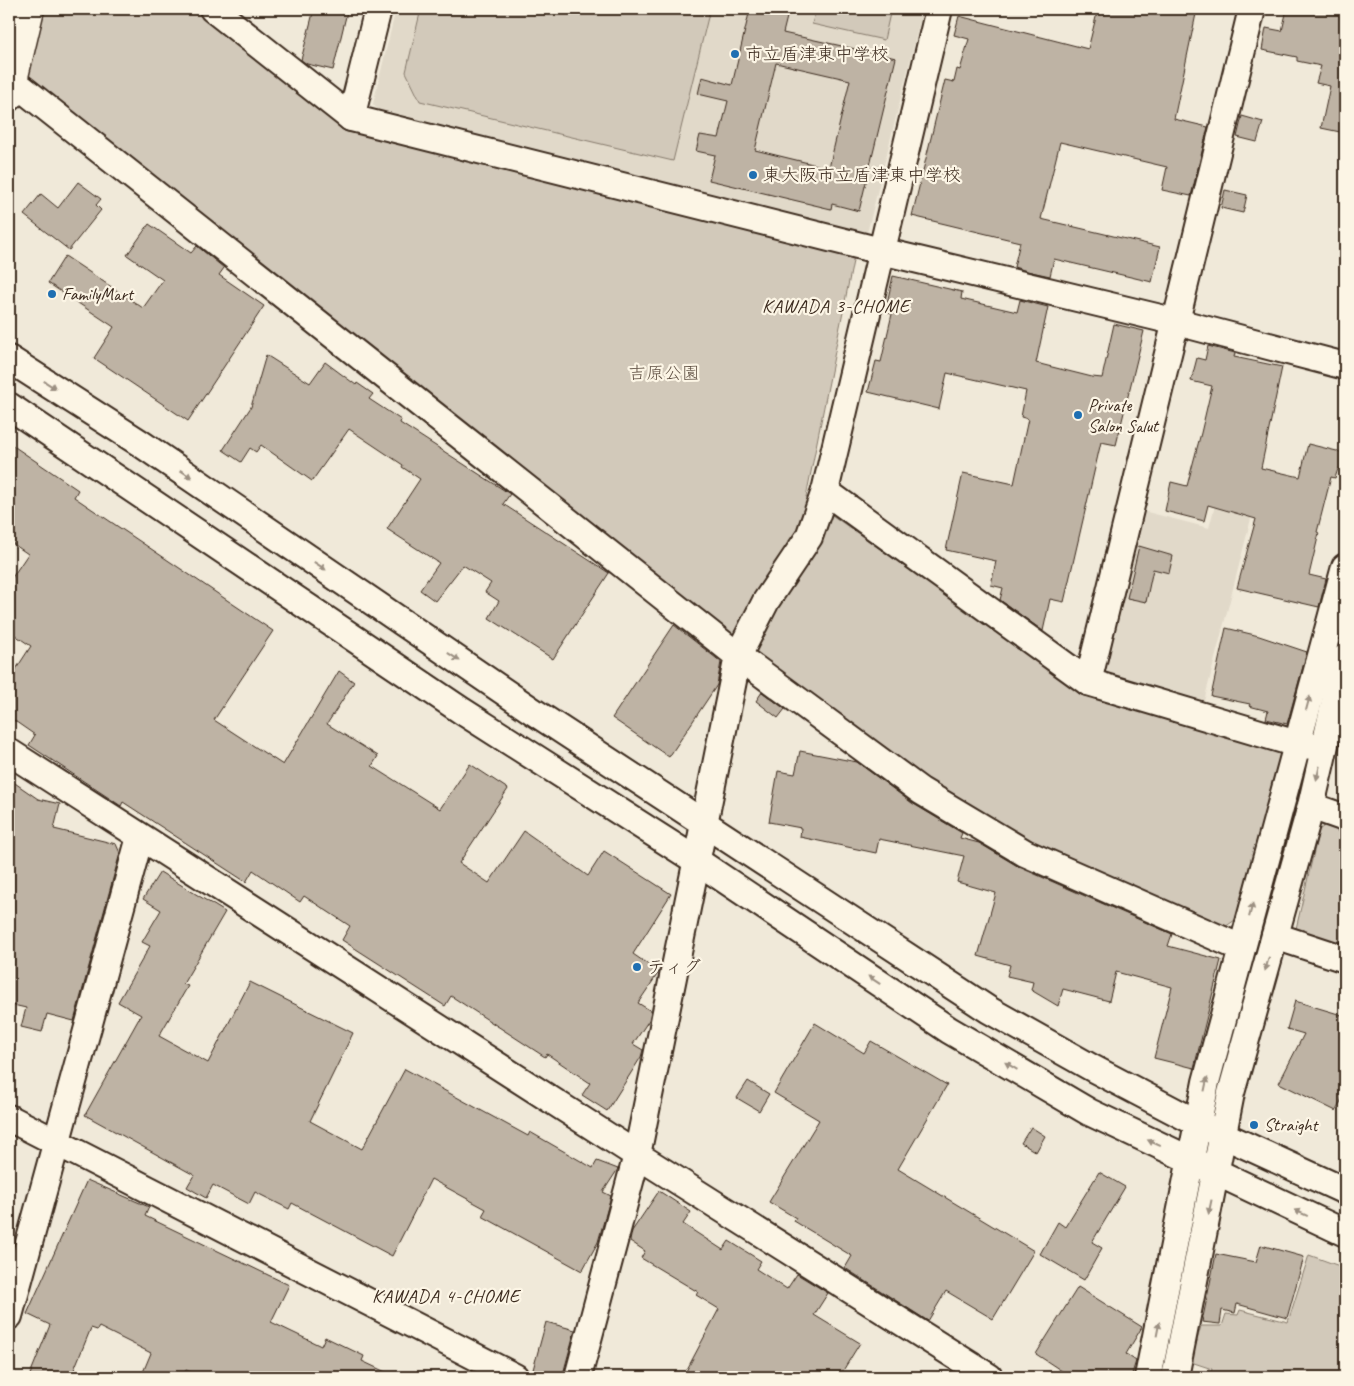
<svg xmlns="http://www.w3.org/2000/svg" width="1354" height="1386" font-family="Caveat,'Klee One',sans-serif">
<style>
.built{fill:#e1d9c9}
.green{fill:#d2c9ba;stroke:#867a6c}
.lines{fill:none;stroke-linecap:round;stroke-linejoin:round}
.stream{stroke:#7e7163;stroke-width:6}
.building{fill:#beb3a4;stroke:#3b2a1e;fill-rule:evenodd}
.minor-casing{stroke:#3b2a1e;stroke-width:30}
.major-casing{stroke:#3b2a1e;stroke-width:31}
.minor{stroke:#fcf5e5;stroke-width:26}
.major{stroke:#fcf5e5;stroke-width:28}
.oneway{fill:#9c9082}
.poi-dot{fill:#1f6fb2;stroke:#fcf5e5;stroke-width:2}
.labels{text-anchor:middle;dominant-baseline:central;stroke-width:4.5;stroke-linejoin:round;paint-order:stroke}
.poi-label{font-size:18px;fill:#3b2a1e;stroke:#fcf5e5;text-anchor:start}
.park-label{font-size:18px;fill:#615245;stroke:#fcf5e5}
.neighbourhood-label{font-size:19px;letter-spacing:1px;fill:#3b2a1e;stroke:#fcf5e5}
</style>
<rect width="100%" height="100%" fill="#f0e9d9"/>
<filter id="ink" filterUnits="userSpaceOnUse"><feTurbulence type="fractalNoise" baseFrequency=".02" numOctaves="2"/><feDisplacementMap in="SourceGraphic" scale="10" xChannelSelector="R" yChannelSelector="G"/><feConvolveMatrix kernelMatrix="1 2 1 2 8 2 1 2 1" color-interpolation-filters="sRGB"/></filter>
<g filter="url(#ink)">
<g class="built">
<polygon points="396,9 923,9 867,233 383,116 373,104"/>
<polygon points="1218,494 1255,503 1203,705 1112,681 1103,666 1143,511 1209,528"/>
</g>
<g class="green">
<polygon points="9,9 199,9 345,125 855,251 806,497 1083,691 1275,748 1284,761 1235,920 1225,927 1028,845 931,788 761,658 9,64"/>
<polygon points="421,9 710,9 673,161 420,101 406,72"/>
<polygon points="816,9 891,9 884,40 812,24"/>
<polygon points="1329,822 1345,828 1345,949 1295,933 1319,830"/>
<polygon points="1309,1255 1345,1268 1345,1377 1210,1377 1212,1369 1191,1362 1201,1326 1222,1326 1226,1314 1238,1315 1240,1310 1288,1322"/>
</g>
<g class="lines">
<g class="stream">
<polyline points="1218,1092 1233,1031"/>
<polyline points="1173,1320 1195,1208"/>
</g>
</g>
<g class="building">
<polygon points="314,9 335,9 347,12 333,70 307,64 301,60"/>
<path d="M750 9H789L783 33 896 58 859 211 832 204 831 209 709 180 715 155 696 151 700 135 719 138 728 101 698 94 702 77 732 85ZM776 63 850 80 829 168 755 150Z"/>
<polygon points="1098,9 1197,9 1174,119 1208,127 1191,196 1162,190 1167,167 1060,142 1041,219 1160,247 1152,282 1054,259 1050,276 1027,271 1014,267 1020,242 912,216 945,80 954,82 957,69 960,70 969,39 954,35 959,16 1088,49"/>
<polygon points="1287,9 1345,9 1345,133 1321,128 1330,86 1316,83 1321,66 1297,61 1297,57 1262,50 1266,28 1282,31"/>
<polygon points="1242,116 1263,122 1257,142 1237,137"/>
<polygon points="78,182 101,199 96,205 101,210 69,250 24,215 41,194 58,208"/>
<polygon points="1225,190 1247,195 1243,213 1221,208"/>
<polygon points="149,224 191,253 197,246 224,268 219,275 264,306 188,421 94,358 114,327 48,283 65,256 143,308 163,280 127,255"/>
<polygon points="893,276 962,292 961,299 1017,312 1020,300 1048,307 1036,363 1092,377 1102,378 1114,324 1144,331 1116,445 1101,442 1064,602 1050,599 1043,631 1000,600 1003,588 991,585 996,561 946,550 963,473 1014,484 1028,419 1021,417 1026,391 947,373 939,409 868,392 876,361 881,362 892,314 885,312"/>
<polygon points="1208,346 1235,353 1234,357 1282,367 1261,468 1300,477 1308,444 1345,453 1345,470 1338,469 1335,478 1331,477 1317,532 1319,533 1309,575 1326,579 1319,607 1237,588 1256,519 1208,505 1204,521 1165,511 1171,482 1187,486 1201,433 1212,386 1191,381 1197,358 1205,360"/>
<polygon points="266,355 310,383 325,362 356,385 357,383 373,394 369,399 401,420 400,423 510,494 503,504 609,573 553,659 489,618 499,601 485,592 491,583 463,565 435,601 420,590 439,563 387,529 420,479 402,467 403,465 349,429 312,481 261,445 256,452 250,448 241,462 223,450 251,407"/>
<polygon points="9,443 78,490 74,497 273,631 214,720 283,765 339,671 354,682 327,724 378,756 372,766 440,809 470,764 508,789 459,863 489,883 524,831 588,876 604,851 671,894 633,954 659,972 638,1003 651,1011 649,1020 633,1044 643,1050 641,1057 607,1111 582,1095 590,1083 547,1054 545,1057 451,996 445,1006 342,940 350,926 304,896 300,902 253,870 246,882 123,802 121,806 29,745 35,735 9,717 9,680 31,646 9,631 9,582 28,554 9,541"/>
<polygon points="1139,546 1173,556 1169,573 1153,569 1146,602 1127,598"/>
<polygon points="674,625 721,662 717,685 669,757 612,718"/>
<polygon points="1226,628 1259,636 1307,652 1287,724 1266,719 1268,711 1249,706 1250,704 1211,696"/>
<polygon points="762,692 785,709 778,718 756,701"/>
<polygon points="800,751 857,762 912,803 962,833 960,838 979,843 1019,867 1172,934 1168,946 1221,960 1194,1068 1154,1058 1172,987 1116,972 1109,1001 1063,989 1058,1006 1031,990 1033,982 1007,976 1010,965 978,956 996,893 957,882 964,856 879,839 876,853 800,837 801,828 769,822 778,771 795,774"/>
<polygon points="9,779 38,799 60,804 54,829 116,844 120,853 74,1021 47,1014 42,1032 21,1027 26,1008 9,1004"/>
<polygon points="160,872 225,912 183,984 188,986 159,1036 208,1063 250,982 353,1033 310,1121 362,1149 405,1069 528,1136 530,1132 593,1168 597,1161 618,1169 603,1192 611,1196 598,1242 582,1271 482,1216 486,1209 431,1179 392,1256 292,1203 289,1209 255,1192 249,1204 213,1185 206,1198 187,1187 194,1175 85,1115 141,1015 118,1002 150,946 142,942 161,910 143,899"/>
<polygon points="1295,1001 1345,1016 1345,1037 1341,1051 1345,1053 1345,1093 1336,1111 1279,1083 1304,1034 1287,1029"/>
<polygon points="815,1023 864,1053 871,1041 947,1085 898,1169 1034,1251 993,1319 946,1291 928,1321 845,1268 852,1256 794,1221 796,1218 769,1202 819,1120 774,1093"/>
<polygon points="748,1081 769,1094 759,1111 737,1098"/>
<polygon points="1031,1127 1045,1136 1036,1152 1021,1143"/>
<polygon points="1099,1172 1125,1187 1092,1242 1102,1248 1084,1280 1040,1254 1058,1222 1065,1227"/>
<polygon points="87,1180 149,1207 145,1216 289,1285 271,1322 321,1346 325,1337 364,1356 362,1361 396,1377 202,1377 186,1370 182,1377 141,1377 151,1353 99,1327 97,1330 91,1328 71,1377 29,1377 50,1325 27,1314"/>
<polygon points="659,1191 691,1212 683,1224 723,1250 729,1241 761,1261 756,1269 787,1289 797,1274 828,1293 814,1315 860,1343 839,1377 683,1377 719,1309 696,1295 698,1292 641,1258 645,1251 630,1241 632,1231"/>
<polygon points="1261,1245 1304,1257 1287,1318 1237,1304 1235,1313 1222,1310 1220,1324 1202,1322 1216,1254 1256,1262"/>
<polygon points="1078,1287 1142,1327 1126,1354 1136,1361 1131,1377 1071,1377 1036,1354"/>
<polygon points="546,1322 575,1330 563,1374 558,1377 531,1377"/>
</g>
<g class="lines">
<g class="minor-casing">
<g id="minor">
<polyline points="213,9 351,118"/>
<polyline points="378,9 351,118 881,251 1177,322 1345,366"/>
<polyline points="9,78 738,656 921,791 1025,853 1241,948"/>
<polyline points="9,359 140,443 531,710 989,1010 1094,1069 1199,1124 1345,1191"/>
<polyline points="9,406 462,711 697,861 949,1030 1089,1112 1345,1233"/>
<polyline points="825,491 1088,682 1297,744 1313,746"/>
<polyline points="1088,682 1252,9"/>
<polyline points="9,752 637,1155 989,1377"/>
<polyline points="1311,806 1345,818"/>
<polyline points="1275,936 1345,959"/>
<polyline points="9,1118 515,1377"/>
<polyline points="9,1316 140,837"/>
<polyline points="578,1377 637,1155 738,656 766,601 809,537 825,491 939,9"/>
<polyline points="1148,1377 1206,1082 1345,567"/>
<polyline points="1175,1377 1231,1093 1311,806 1345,658"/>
</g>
</g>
<g class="major-casing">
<polyline id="major" points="9,97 30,9"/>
</g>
<use href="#minor" class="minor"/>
<use href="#major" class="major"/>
</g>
<defs><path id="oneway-solid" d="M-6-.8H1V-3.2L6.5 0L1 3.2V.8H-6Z" transform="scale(1.25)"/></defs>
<g class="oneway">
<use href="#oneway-solid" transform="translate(50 385) rotate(33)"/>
<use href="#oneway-solid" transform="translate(186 474) rotate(34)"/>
<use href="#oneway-solid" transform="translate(320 566) rotate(34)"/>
<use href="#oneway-solid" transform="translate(454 657) rotate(34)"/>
<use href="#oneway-solid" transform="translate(1308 703) rotate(-75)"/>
<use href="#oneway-solid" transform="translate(1318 773) rotate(103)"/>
<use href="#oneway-solid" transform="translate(1251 910) rotate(-75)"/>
<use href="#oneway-solid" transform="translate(1267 964) rotate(106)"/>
<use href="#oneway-solid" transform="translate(874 980) rotate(-146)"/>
<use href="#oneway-solid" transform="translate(1011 1066) rotate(-149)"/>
<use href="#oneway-solid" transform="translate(1206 1084) rotate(-78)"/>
<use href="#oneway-solid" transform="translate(1154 1143) rotate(-155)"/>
<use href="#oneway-solid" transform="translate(1210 1207) rotate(102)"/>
<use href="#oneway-solid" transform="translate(1301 1213) rotate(-155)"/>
<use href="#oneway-solid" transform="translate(1158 1329) rotate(-79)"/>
</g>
</g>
<g class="poi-dot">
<circle cx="735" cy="54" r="5"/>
<circle cx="753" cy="175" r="5"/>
<circle cx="52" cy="294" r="5"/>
<circle cx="1078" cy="415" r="5"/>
<circle cx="637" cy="967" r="5"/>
<circle cx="1254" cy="1125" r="5"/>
</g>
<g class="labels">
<g class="poi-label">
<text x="745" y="54">市立盾津東中学校</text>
<text x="763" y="175">東大阪市立盾津東中学校</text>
<text x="62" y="294">FamilyMart</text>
<text x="1088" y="405">Private<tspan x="1088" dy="21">Salon Salut</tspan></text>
<text x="647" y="967">ティグ</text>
<text x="1264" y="1125">Straight</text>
</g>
<g class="park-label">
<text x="664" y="373">吉原公園</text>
</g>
<g class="neighbourhood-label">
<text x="836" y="306">KAWADA 3-CHOME</text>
<text x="446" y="1296">KAWADA 4-CHOME</text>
</g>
</g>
<rect width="1354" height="1386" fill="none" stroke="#fcf5e5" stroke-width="30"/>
<rect x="15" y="15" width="1324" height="1356" fill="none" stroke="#3b2a1e" stroke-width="2" filter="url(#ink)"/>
</svg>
